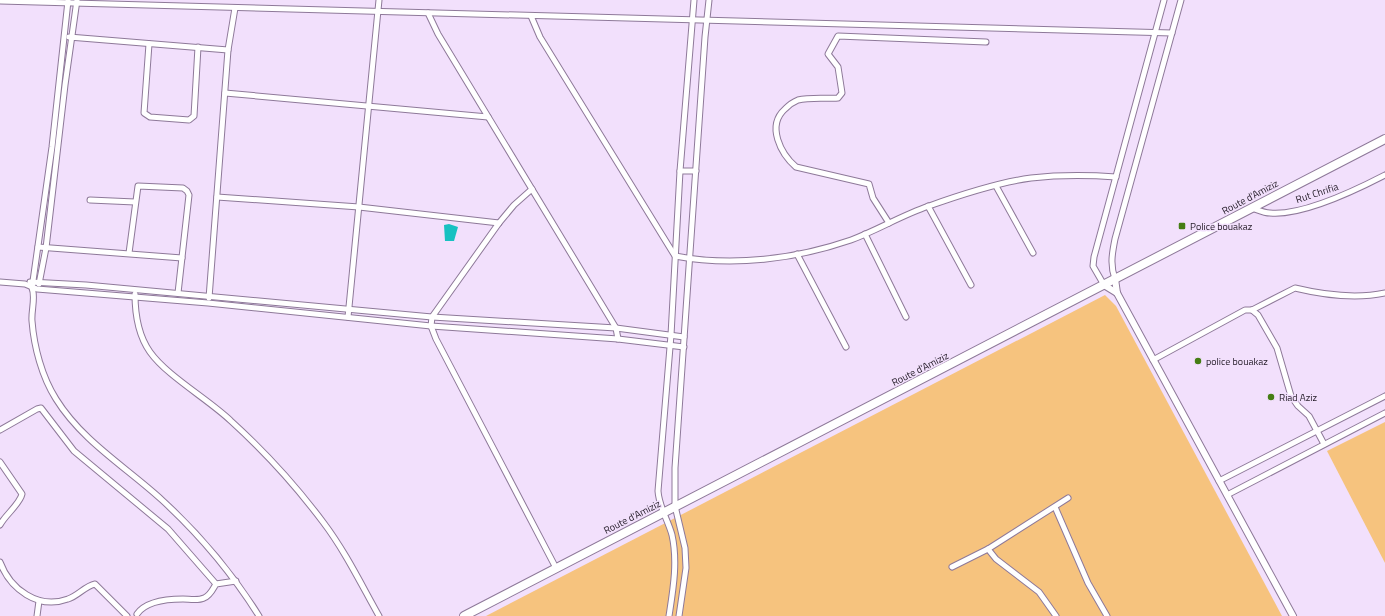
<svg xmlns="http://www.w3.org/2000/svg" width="1385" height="616" font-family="'Titillium Web',sans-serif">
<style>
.green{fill:#f6c37e}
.water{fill:#17c1c1}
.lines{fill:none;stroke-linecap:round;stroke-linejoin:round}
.minor-casing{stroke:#8e7999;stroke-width:7}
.tertiary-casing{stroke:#8e7999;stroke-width:8}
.primary-casing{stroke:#8e7999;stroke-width:10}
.minor{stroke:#fff;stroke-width:5}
.tertiary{stroke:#fff;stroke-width:6}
.primary{stroke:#fff;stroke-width:8}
.poi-dot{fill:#457d14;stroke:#f2e0fc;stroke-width:1.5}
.labels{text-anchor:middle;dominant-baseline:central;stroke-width:3;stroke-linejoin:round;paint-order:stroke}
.street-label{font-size:10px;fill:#231b27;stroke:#f2e0fc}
.poi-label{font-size:10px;fill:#231b27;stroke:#f2e0fc;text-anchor:start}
</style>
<rect width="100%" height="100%" fill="#f2e0fc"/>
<g class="green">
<polygon points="1105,295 1116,306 1282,616 486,616"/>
<polygon points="1385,422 1385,563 1327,451"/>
</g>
<polygon class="water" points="449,224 458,227 454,241 445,241 444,225"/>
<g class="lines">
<g class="minor-casing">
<g id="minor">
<polyline points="0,1 1172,33"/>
<path d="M68 1 52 147 32 288C36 297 31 311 32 321 34 347 42 377 56 399 82 441 126 467 162 500 200 535 232 573 259 616"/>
<polyline points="428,13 438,34 616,328 618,339"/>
<path d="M531 16 540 37 675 256C733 267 796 259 851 240 878 230 902 215 929 206 957 196 1001 182 1031 178 1058 175 1088 175 1116 177"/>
<polyline points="69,37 228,50"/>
<polyline points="149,44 144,113 150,117 189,120 194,116 198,47"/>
<polyline points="225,93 488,117"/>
<polyline points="680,171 696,171"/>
<polyline points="996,186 1033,253"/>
<polyline points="532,189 514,205 499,223 432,317 431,326 436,339 556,568"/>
<polyline points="217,197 359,207 499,223"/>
<polyline points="90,200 135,202"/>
<polyline points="928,206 971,285"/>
<path d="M1252 208C1258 210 1264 213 1270 213 1302 216 1356 190 1385 175"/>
<path d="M889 223 873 198 869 184 796 167C781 154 766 126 785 109 789 105 793 102 798 100 810 97 826 99 838 98L842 93 838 67 828 54 838 36 986 42"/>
<polyline points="865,234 906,317"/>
<polyline points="38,247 182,258"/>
<polyline points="129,253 138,186 183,188 187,191 189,195 178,293"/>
<polyline points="797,254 846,347"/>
<path d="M1115 279C1110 265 1112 254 1115 239L1181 0"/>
<polyline points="0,282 25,284 37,289 208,303 431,326 618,339 684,347"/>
<polyline points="30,282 86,285 432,317 616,328 684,337"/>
<polyline points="39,284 46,248 65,85 77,0"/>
<polyline points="1104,285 1093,266 1094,257 1164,0"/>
<path d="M135 294C135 315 138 335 150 352 167 376 208 399 231 421 264 451 296 486 323 522 345 551 361 584 379 616"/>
<polyline points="209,298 228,50 235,8"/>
<polyline points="1252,310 1258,315 1277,348 1291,396 1298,406 1309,416 1324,444"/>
<polyline points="348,317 379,0"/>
<path d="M1153 360 1245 310H1252L1295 288C1324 295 1356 299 1385 293"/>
<polyline points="0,430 37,409 41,408 74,451 168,529 216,584"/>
<path d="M0 462 22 494C20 504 5 515 0 525"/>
<polyline points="1219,481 1385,396"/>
<polyline points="1227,495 1385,413"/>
<polyline points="1055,507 1088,583 1107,616"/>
<polyline points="988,549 996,559 1039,592 1056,616"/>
<path d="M0 562C10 589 38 610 68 599 78 596 85 586 95 584L127 616"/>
<polyline points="952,567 988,549 1068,498"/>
<path d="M137 614C146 601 168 599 183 599 189 599 198 601 204 598 210 596 213 589 216 584L236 581"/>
<polyline points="37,616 39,601"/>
<path d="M669 616C673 590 678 562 672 535 668 520 659 507 658 491L671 335 680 171 694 0"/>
<polyline points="679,616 686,568 685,548 675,506 675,468 705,37 709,0"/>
</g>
</g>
<g class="tertiary-casing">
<g id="tertiary">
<polyline points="1115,279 1117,293 1293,616"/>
<polyline points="1104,285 1117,293"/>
</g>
</g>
<g class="primary-casing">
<polyline id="primary" points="464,616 1385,139"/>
</g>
<use href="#minor" class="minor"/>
<use href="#tertiary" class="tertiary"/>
<use href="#primary" class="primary"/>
</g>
<g class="poi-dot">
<rect x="1178" y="222" width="8" height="8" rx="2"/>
<circle cx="1198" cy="361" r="4"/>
<circle cx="1271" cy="397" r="4"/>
</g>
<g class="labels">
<g class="street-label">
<text transform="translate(1317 193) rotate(-18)">Rut Chrifia</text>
<text transform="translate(1250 197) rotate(-28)">Route d'Amiziz</text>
<text transform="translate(920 369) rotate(-27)">Route d'Amiziz</text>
<text transform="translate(632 517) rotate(-27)">Route d'Amiziz</text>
</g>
<g class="poi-label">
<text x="1190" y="226">Police bouakaz</text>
<text x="1206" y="361">police bouakaz</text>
<text x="1279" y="397">Riad Aziz</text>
</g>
</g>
</svg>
